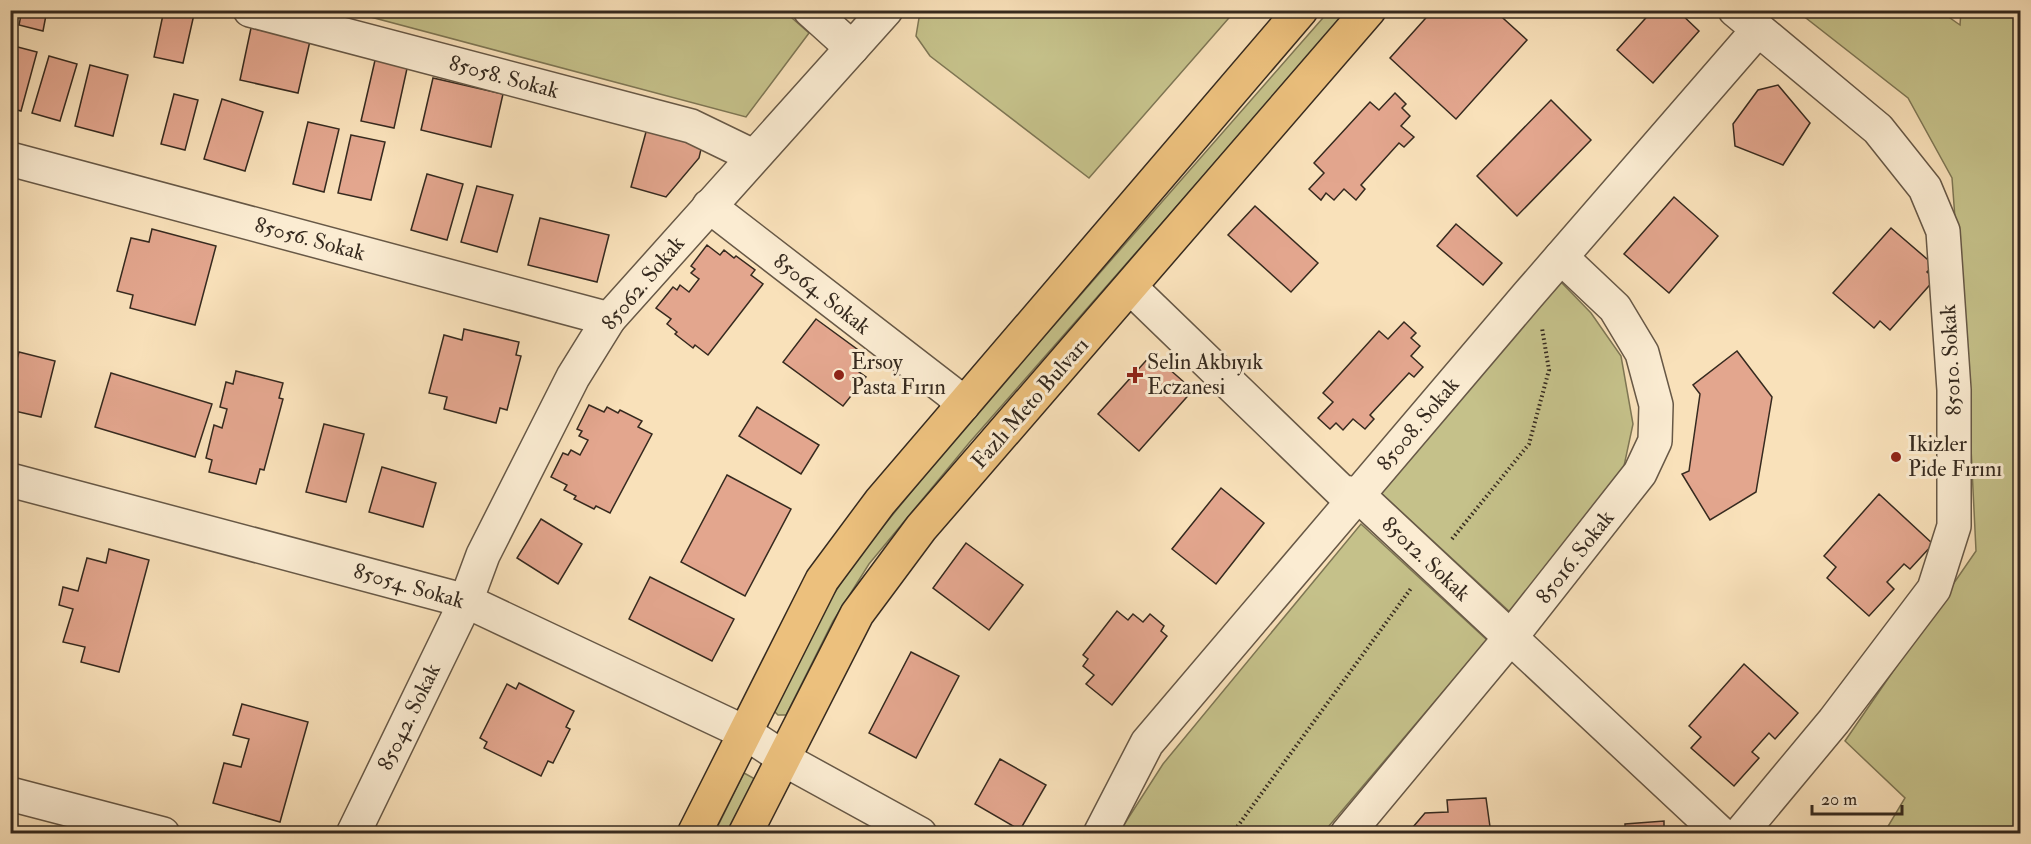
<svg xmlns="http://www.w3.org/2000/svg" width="2031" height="844" font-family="'IM FELL Double Pica',serif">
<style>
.green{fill:#c5c18a;stroke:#7e7654;stroke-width:1.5}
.building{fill:#e3a68e;stroke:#362a1f;stroke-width:1.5}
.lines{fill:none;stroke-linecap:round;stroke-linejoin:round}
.minor-casing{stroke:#675846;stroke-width:36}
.major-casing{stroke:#362a1f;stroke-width:36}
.path{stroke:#362a1f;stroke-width:4;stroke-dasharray:1.5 3;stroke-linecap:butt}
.minor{stroke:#fbecd2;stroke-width:33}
.major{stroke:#ecc07d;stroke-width:33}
.poi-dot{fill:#8f2418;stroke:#fbecd2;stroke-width:2}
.labels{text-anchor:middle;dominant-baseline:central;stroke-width:6;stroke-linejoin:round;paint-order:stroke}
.street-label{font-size:22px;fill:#362a1f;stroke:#fbecd2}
.poi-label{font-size:22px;fill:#362a1f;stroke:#fbecd2;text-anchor:start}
</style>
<rect width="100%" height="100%" fill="#f9e1ba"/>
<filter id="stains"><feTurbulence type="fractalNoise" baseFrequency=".00333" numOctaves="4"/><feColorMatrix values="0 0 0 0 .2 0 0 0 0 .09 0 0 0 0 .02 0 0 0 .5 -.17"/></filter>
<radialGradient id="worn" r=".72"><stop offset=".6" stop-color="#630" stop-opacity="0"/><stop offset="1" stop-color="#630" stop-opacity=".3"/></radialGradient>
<g class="green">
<polygon points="348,11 784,11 809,33 746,117"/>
<polygon points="924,11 924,10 1235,11 1089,178 930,56 916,36 919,18"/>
<polygon points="1329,11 1348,11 969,443 869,564 833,621 786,715 778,715 773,710 820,615 858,557 958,435"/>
<polygon points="1797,11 1940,11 1960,25 1961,11 2020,11 2020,819 2014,833 1884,833 1905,798 1845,741 1976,551 1969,407 1952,178 1908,98"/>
<polygon points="1560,281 1591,313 1621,356 1633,424 1621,480 1511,613 1381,493"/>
<polygon points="1361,524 1487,640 1323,833 1118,834 1163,764"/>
<polygon points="744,773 755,779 728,833 714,834"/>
</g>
<g class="building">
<polygon points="22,10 47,10 43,31 19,25"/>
<polygon points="164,10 195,10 183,63 154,57"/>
<polygon points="1433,10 1494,10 1527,40 1456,119 1390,58"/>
<polygon points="1653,10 1677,10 1699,31 1653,83 1617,50"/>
<polygon points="251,28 310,41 298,93 240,80"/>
<polygon points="10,45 37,52 21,111 10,108"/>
<polygon points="49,56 77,64 60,121 32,113"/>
<polygon points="376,56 408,64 394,128 361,121"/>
<polygon points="90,65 128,75 113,136 75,126"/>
<polygon points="433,78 503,94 491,147 421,130"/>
<polygon points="1778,85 1810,123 1783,165 1735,146 1733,124 1758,90"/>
<polygon points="1395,93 1406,104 1402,108 1410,116 1401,126 1414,137 1404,147 1399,143 1361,185 1365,189 1356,200 1344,189 1334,200 1326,193 1321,200 1309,189 1324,173 1314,163 1370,102 1379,110"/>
<polygon points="174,94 198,100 185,150 161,144"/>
<polygon points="222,99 263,112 245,171 204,159"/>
<polygon points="1551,100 1591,140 1517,216 1477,176"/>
<polygon points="649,121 704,136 699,158 666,197 631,187"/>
<polygon points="308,122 339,129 324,192 293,184"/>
<polygon points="351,135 385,142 371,200 338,193"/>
<polygon points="427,174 463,184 447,240 411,230"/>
<polygon points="477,186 513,195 497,252 461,242"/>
<polygon points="1674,197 1718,236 1669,293 1624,254"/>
<polygon points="1255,206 1318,263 1291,292 1228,235"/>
<polygon points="540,218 609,235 597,282 528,265"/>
<polygon points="1456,224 1502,263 1483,285 1437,246"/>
<polygon points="1891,228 1934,265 1927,272 1935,279 1890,330 1880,321 1874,328 1833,293"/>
<polygon points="152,229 216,246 195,325 130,308 133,295 117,291 131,238 149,242"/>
<polygon points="707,245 720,255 724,250 734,258 736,256 755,270 751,275 763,284 708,355 695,345 693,348 675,334 677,332 667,324 671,319 656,308 673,287 677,290 680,285 689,292 699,279 691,273 695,269 691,266"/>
<polygon points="816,319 865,355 855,369 866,377 843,406 783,362"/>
<polygon points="1404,322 1416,333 1411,338 1420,346 1411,356 1423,367 1414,377 1409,373 1370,415 1374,419 1365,429 1353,419 1343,430 1336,423 1330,429 1318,418 1333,402 1323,393 1379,331 1388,339"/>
<polygon points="464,329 519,342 516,355 521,356 507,410 500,408 496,423 444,409 447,397 429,393 444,335 462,340"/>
<polygon points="1737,351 1772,397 1756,492 1710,520 1682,474 1689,471 1700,394 1693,385"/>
<polygon points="19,352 55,361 41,417 10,410 10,385"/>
<polygon points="1152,354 1193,390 1139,451 1098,414"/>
<polygon points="236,371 283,383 279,398 283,399 264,470 260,469 256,484 209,472 212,460 206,458 214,425 222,428 227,409 220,407 226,382 233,384"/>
<polygon points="111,373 212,404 195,457 95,427"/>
<polygon points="589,405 604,412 607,407 618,413 620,410 642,421 638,427 652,434 610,513 596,506 594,509 574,499 576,496 564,490 567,485 551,477 563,453 568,455 571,450 580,455 588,440 579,436 582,431 577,429"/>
<polygon points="757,407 819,445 801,474 739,436"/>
<polygon points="324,424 364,434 346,502 306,492"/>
<polygon points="382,467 436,483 423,527 369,512"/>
<polygon points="727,475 791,509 745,596 681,562"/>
<polygon points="1221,488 1264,523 1216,584 1172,549"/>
<polygon points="1879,494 1933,544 1910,569 1904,564 1887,582 1894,589 1869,616 1827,578 1836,567 1824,556"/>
<polygon points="541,519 582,544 558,584 517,558"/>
<polygon points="966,543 1023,585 989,630 933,588"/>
<polygon points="109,549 149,560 119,672 81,662 85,647 63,642 73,609 59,605 63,587 78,591 87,558 106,563"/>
<polygon points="650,577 734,619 712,661 629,619"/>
<polygon points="1117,611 1128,620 1133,614 1143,622 1150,614 1164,626 1161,631 1167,636 1112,705 1086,684 1094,675 1083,666 1088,659 1083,655"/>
<polygon points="911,652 959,676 916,758 869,733"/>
<polygon points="1744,664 1798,713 1775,739 1769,733 1752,752 1759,758 1734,786 1691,748 1701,737 1689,726"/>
<polygon points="519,683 574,711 566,727 570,729 553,763 548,761 541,776 484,748 487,742 480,738 507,684 516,689"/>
<polygon points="242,704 308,722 280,822 213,803 224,763 241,767 249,739 233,735"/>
<polygon points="1000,759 1046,785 1020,830 975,804"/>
<polygon points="1486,798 1491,834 1407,834 1425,813 1448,812 1447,800"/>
<polygon points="1664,821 1664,834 1625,834 1625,824"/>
</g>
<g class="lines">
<g class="minor-casing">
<g id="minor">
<polyline points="250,10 691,126 753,156"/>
<polyline points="810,10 852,48"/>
<polyline points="1735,10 1878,129 1925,188 1943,231 1954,390 1954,526 1934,589 1834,721 1740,834"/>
<polyline points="10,159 609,319"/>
<polyline points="709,206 950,392 963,405"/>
<polyline points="1131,288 1341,491 1358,495 1721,834"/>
<polyline points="10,480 466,601 744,732 798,767 920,834"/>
<polyline points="10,794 163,834"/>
<polyline points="353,834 466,601 483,555 573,377 609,319 886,10"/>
<polyline points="1100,834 1147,743 1528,295 1757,31"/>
<polyline points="1347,834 1510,638 1640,473 1655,441 1656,405 1642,353 1615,308 1561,257"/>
</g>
</g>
<g class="major-casing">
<g id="major">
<polyline points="694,834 822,580 880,502 1301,10"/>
<polyline points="745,834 857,614 921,528 1369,10"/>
</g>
</g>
<g class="path">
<polyline points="1452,539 1529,444 1549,370 1542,328"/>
<polyline points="1232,834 1412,587"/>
</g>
<use href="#minor" class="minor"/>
<use href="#major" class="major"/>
</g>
<g class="poi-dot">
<circle cx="839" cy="375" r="6"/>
<path d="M1132 366h6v6h6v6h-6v6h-6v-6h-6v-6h6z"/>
<circle cx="1896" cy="457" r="6"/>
</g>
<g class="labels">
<g class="street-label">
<text transform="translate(504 77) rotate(15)">85058. Sokak</text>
<text transform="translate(310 239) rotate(15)">85056. Sokak</text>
<text transform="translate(643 283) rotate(-50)">85062. Sokak</text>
<text transform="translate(822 294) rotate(38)">85064. Sokak</text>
<text transform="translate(1951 360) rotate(-93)">85010. Sokak</text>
<text transform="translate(1030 403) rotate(-49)">Fazlı Meto Bulvarı</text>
<text transform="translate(1418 424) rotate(-50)">85008. Sokak</text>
<text transform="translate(1575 557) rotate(-52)">85016. Sokak</text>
<text transform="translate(1426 559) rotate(43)">85012. Sokak</text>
<text transform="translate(409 586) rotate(16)">85054. Sokak</text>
<text transform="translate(409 717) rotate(-64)">85042. Sokak</text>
</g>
<g class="poi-label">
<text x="851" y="362">Ersoy<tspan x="851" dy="25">Pasta Fırın</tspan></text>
<text x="1147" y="362">Selin Akbıyık<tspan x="1147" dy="25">Eczanesi</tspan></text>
<text x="1908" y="444">Ikizler<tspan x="1908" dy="25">Pide Fırını</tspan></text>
</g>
</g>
<rect width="2031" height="844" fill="none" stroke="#f9e1ba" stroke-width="36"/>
<rect x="12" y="12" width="2007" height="820" fill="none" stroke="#362a1f" stroke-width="3"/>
<rect x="18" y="18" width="1995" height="808" fill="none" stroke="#362a1f" stroke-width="1.5"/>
<path d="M1812 805v9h90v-9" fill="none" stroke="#362a1f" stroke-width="3"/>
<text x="1821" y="805" font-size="18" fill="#362a1f" stroke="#fbecd2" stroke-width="4.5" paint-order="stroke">20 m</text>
<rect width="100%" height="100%" filter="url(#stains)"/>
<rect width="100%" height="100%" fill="url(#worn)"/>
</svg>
